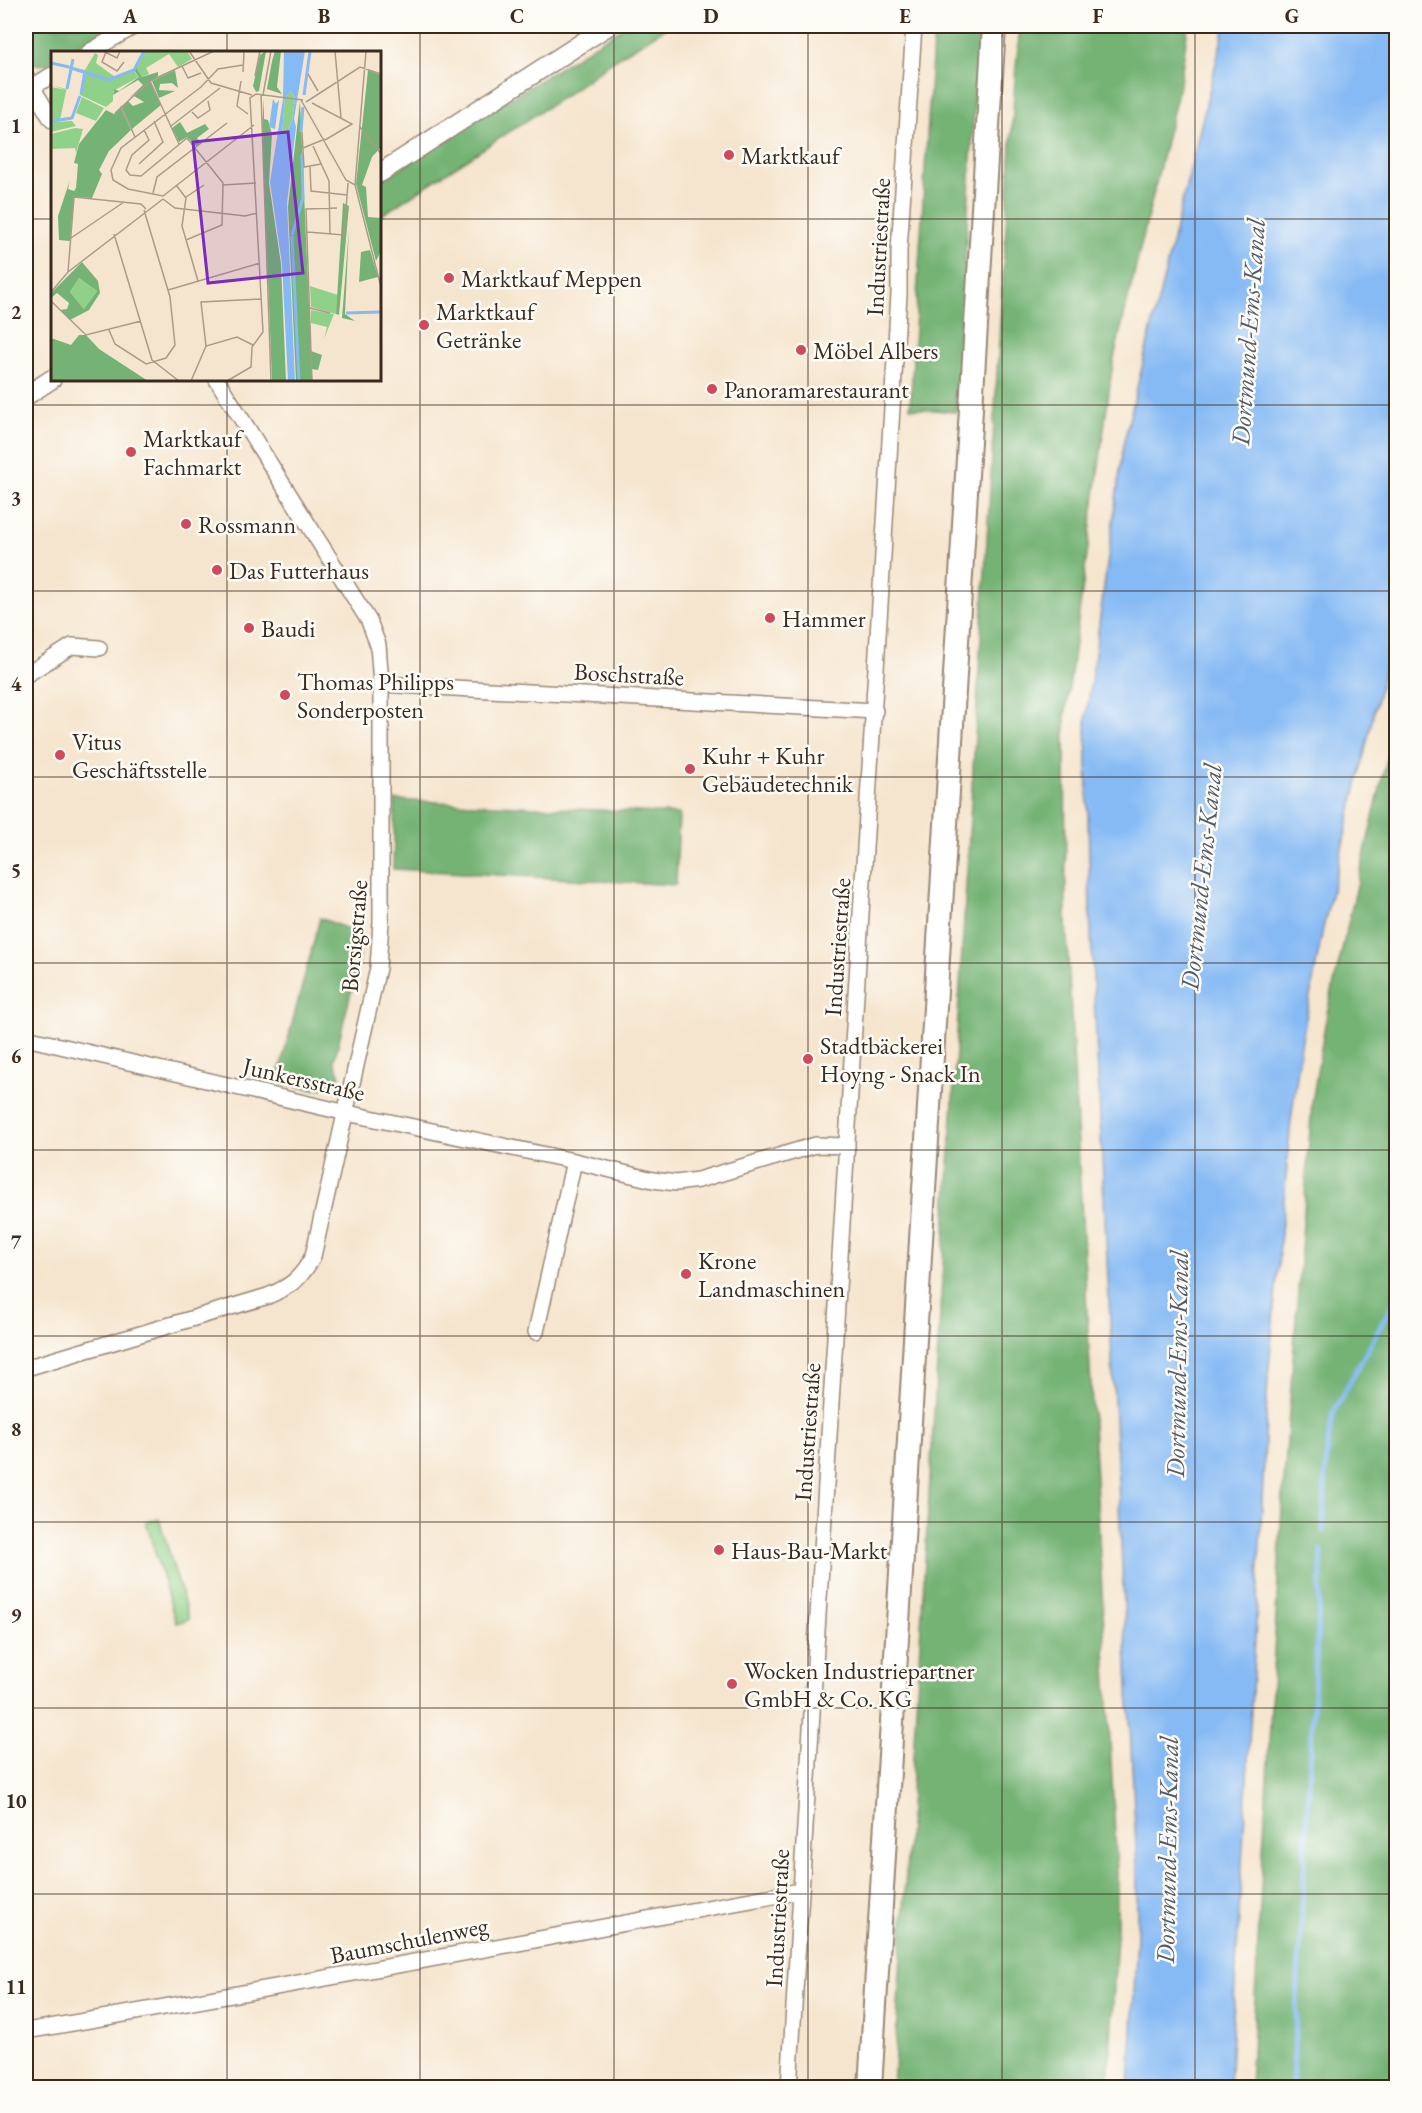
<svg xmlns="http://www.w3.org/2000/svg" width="1422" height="2113" font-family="'EB Garamond',serif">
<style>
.green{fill:#90d189;stroke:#667e54;stroke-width:1.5}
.forest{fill:#74b375;stroke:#586e4a;stroke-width:1.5}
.water{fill:#86baf4;stroke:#607289;stroke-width:1.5}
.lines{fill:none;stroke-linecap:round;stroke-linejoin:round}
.stream{stroke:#86baf4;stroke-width:5}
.minor-casing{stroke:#988876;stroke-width:18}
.tertiary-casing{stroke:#988876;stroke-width:21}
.primary-casing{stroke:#988876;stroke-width:26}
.minor{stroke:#fff;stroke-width:15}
.tertiary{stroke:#fff;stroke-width:18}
.primary{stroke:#fff;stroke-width:22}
.grid{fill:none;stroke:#3b2a1e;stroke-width:1.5;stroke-opacity:0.55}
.poi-dot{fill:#d1495b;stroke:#fdfcf7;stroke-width:2}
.labels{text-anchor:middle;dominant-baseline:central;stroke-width:5;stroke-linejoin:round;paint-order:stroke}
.poi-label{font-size:24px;fill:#3b2a1e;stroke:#fdfcf7;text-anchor:start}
.street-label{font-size:24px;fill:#3b2a1e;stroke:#fdfcf7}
.water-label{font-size:26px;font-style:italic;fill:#555c69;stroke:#fdfcf7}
.inset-river{fill:none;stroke:#86baf4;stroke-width:3}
.inset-road{fill:none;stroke:#ab9a88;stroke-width:1.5}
.view{fill:#7b2cbf;fill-opacity:0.15;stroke:#7b2cbf;stroke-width:3}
.inset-edge{fill:none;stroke:#3b2a1e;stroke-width:3}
.neatline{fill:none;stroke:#3b2a1e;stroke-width:2}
.grid-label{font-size:20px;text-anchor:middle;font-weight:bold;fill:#3b2a1e}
</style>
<rect width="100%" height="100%" fill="#fdfcf7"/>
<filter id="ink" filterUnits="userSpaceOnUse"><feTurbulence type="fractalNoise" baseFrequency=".0167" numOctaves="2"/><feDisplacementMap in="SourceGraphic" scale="12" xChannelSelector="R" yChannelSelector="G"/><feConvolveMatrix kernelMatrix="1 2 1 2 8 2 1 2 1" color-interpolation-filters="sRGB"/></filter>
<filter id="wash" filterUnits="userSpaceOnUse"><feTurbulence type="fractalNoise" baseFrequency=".008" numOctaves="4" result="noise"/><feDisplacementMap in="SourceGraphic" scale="24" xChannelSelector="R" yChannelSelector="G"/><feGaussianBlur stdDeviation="1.35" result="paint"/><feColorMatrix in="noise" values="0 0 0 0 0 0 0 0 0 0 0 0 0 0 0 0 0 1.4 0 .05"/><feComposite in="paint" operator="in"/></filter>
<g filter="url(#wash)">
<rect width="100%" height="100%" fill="#f6e5ce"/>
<g class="green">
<path d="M1351 26H1396C1383 36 1366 29 1351 26Z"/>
<polygon points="159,1519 189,1619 176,1623 146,1522"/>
</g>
<g class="forest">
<path d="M26 26H114L68 52H52V62C43 67 33 65 26 58Z"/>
<polygon points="625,26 669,26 614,60 566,95 380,216 380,181"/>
<polygon points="934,26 979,26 956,412 910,408"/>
<polygon points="1020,26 1188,26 1180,83 1113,362 1065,718 1066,919 1117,1872 1117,1936 1108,2087 893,2087 1015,78"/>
<polygon points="1396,720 1396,2087 1250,2087 1282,1507 1312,1102 1327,1013"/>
<polygon points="395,800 679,814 676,885 393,869"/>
<path d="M320 918 361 934 358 963 334 1061 340 1076C324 1098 299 1086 277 1081Z"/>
</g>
<polygon class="water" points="1225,26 1351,26 1379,32 1391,29 1396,26 1396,619 1322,933 1301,1045 1291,1121 1268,1378 1257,1605 1229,2087 1129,2088 1137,1935 1137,1868 1090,914 1086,719 1124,441"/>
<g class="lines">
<g class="stream">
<polyline points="1323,1531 1327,1447 1334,1411 1396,1298"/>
<polyline points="1292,2088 1322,1550"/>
</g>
</g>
</g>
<g filter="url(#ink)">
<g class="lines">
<g class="minor-casing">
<g id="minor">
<polyline points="89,52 135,26"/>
<polyline points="26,77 52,120"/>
<polyline points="26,91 52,75"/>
<polyline points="26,675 72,646 99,648"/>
<polyline points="381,684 875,711"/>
<polyline points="26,1038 347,1113 574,1161 653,1180 676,1183 698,1180 816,1145 847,1146"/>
<polyline points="536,1332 574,1161"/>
<path d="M26 1368 268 1296C291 1286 301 1279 313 1256L378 968 381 922V684L378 645 369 621 217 380"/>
<path d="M26 2031C285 1987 542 1938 801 1891"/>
<polyline points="789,2088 899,294 899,250 914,26"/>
</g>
</g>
<g class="tertiary-casing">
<g id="tertiary">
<polyline points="380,173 608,26"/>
<polyline points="26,396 52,379"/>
</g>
</g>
<g class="primary-casing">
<polyline id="primary" points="870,2088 994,26"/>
</g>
<use href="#minor" class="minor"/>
<use href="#tertiary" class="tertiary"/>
<use href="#primary" class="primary"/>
</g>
</g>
<path class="grid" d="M227 26V52M420 26V2088M614 26V2088M808 26V2088M1002 26V2088M1195 26V2088M26 219H52M380 219H1396M227 380V2088M26 405H1396M26 591H1396M26 777H1396M26 963H1396M26 1150H1396M26 1336H1396M26 1522H1396M26 1708H1396M26 1894H1396"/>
<g class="poi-dot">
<circle cx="729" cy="155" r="6"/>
<circle cx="449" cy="278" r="6"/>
<circle cx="424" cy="325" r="6"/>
<circle cx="801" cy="350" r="6"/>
<circle cx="712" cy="389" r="6"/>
<circle cx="131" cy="452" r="6"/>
<circle cx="186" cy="524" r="6"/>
<circle cx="217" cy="570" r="6"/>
<circle cx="770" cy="618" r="6"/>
<circle cx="249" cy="628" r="6"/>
<circle cx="285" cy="695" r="6"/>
<circle cx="60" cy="755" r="6"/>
<circle cx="690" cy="769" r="6"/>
<circle cx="808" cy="1059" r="6"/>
<circle cx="686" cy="1274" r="6"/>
<circle cx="719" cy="1550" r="6"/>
<circle cx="732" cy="1684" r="6"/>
</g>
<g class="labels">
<g class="poi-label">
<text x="741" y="155">Marktkauf</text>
<text x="461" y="278">Marktkauf Meppen</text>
<text x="436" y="311">Marktkauf<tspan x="436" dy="28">Getränke</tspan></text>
<text x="813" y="350">Möbel Albers</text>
<text x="724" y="389">Panoramarestaurant</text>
<text x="143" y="438">Marktkauf<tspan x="143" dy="28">Fachmarkt</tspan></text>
<text x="198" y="524">Rossmann</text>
<text x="229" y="570">Das Futterhaus</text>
<text x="782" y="618">Hammer</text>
<text x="261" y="628">Baudi</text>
<text x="297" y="681">Thomas Philipps<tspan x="297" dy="28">Sonderposten</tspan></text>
<text x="72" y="741">Vitus<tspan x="72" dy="28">Geschäftsstelle</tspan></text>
<text x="702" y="755">Kuhr + Kuhr<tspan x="702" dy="28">Gebäudetechnik</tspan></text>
<text x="820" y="1045">Stadtbäckerei<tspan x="820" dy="28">Hoyng - Snack In</tspan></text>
<text x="698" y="1260">Krone<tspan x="698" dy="28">Landmaschinen</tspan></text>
<text x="731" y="1550">Haus-Bau-Markt</text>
<text x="744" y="1670">Wocken Industriepartner<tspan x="744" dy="28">GmbH &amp; Co. KG</tspan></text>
</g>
<g class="street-label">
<text transform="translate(878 247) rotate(-87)">Industriestraße</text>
<text transform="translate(629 674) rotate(3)">Boschstraße</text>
<text transform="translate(354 936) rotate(-85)">Borsigstraße</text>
<text transform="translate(837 947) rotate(-86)">Industriestraße</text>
<text transform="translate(304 1079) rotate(13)">Junkersstraße</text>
<text transform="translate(807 1432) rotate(-86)">Industriestraße</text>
<text transform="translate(777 1918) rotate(-87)">Industriestraße</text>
<text transform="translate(409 1940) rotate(-11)">Baumschulenweg</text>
</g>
<g class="water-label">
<text transform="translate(1248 332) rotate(-86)">Dortmund-Ems-Kanal</text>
<text transform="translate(1201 877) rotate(-84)">Dortmund-Ems-Kanal</text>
<text transform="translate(1177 1364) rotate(-89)">Dortmund-Ems-Kanal</text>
<text transform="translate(1167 1850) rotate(-89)">Dortmund-Ems-Kanal</text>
</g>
</g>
<g transform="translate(51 51)">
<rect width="330" height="330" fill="#f6e5ce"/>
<path d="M93 0H136L141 8 127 16 118 3 95 17 98 23 91 26 86 18ZM44 2 47 4 45 12 64 26 82 19 88 26 62 40V50L55 56 29 44 34 21 20 17 9 69 22 66 29 44 23 65 20 69 2 71 21 70 25 75 0 81V36L15 39 0 34 15 38 19 18 0 11 34 19ZM240 40 244 48 241 69 236 83H231L234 47ZM31 46 53 57 45 70 25 62ZM24 77 32 78 25 102 24 97 0 98V83ZM28 227 46 240 33 258 19 241ZM259 235 287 244 285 263 260 256ZM260 259 283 263 273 288 276 276 260 272Z" fill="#90d189"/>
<path d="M215 0 208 40 205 41 202 35 209 4ZM224 0H230L226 36 231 43 216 38 215 43 221 10ZM92 1 86 18 91 26 107 21V25L77 48 92 34 87 29 62 44 63 38 68 40 88 26 83 19ZM124 19 127 37 121 32 109 33 108 39 124 40 108 47 101 30ZM317 19 330 24V96L321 106 311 134 315 136 317 166 330 167V200L325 210 305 133ZM99 31 110 54 81 78 71 56 77 50 82 55 93 51 83 45ZM213 48V68L217 69 221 83 218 132 230 213 235 330H221L211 76ZM249 50 260 300 271 304 267 319 261 318V330H245L237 156ZM70 57 80 79 58 100 48 119 51 123 41 147 23 146 19 190 8 189 7 165 19 129 17 138 23 140 25 137 27 113 23 112 28 93 55 59 63 63ZM129 71 136 82 154 73 158 78 146 87 150 92 145 95 136 86 128 91 121 77ZM292 152 298 155 288 264 285 263ZM298 177 294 263 304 270 291 267ZM319 199 327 226 308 231 310 201ZM31 211 47 230 49 242 38 259 19 269 9 259 16 258 18 252 6 242 0 247V242ZM28 227 46 240 33 258 19 241ZM28 284H35L48 298 97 330H0V287L20 294Z" fill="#74b375" fill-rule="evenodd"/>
<path d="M233 0H254L243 68 245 76 236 152 244 330H237L231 213 219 131 232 48ZM240 40 244 48 241 69 236 83H231L234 47ZM222 48 225 53 228 49 224 78 218 76Z" fill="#86baf4" fill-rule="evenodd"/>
<path class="inset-river" d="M0 12 18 16M20 17 57 29 83 19 93 0M16 38 22 8M30 43 34 20M253 44 259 0M0 70 21 67 29 45M250 81 252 56M241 184 252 147 251 103M241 185 248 330M295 262 330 261"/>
<path class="inset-road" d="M52 0 66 7 69 0M138 0 160 32 201 44M284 0 290 67M315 0 304 134 330 236M55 1 51 11 66 20 73 11M192 14 167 18 150 36 70 97 60 119 62 129 77 138 112 145 203 74M131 15 137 27 150 22M192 21 193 0M257 23 267 40M204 25 209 0M99 30 128 93M190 30 186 55 197 63M210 43 220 330M212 44 220 0M250 49 295 129 304 134M255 51 309 16 330 23M261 52 301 73 274 89M70 55 84 86M141 61 147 67 159 59 157 50M64 62 99 30 163 0M120 75 169 37M309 76 330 103M93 79 98 89 81 104 75 119 79 124 90 125 136 87 172 132 171 174 135 189M251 81 253 116 270 113M262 95 278 130 279 184M252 97 274 88M88 113 112 91 103 70M259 116 260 140 296 144M125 134 135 147 131 175 147 230M172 134 205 132M102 142 106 126 176 72M135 146 153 134M112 148 124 157 194 165 206 162M256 181 293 184 297 132M63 183 101 309 128 330M20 187 73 151M17 221 23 146 90 153 95 158M117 239 209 212M0 241 17 221 112 148M0 250 35 284 90 270M259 257 279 262M58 279 64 293 95 313 115 307 124 294 119 246 93 159M155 295 150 251 210 248M140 330 155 295 186 286 202 294M176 330 200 316 201 296 212 281 199 47 205 43 252 49M261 330 255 158 286 157"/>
<path class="view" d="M237 81 252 222 157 232 142 91Z"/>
<rect width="330" height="330" class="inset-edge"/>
</g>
<rect width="1422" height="2113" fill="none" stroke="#fdfcf7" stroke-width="66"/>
<rect x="33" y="33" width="1356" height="2047" class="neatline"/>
<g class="grid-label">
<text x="130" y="23">A</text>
<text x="324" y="23">B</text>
<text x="517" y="23">C</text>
<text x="711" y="23">D</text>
<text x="905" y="23">E</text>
<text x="1098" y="23">F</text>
<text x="1292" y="23">G</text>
<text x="16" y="133">1</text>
<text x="16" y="319">2</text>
<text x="16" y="505">3</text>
<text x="16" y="691">4</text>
<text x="16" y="877">5</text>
<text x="16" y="1063">6</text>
<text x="16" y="1249">7</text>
<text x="16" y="1436">8</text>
<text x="16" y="1622">9</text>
<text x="16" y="1808">10</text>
<text x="16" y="1994">11</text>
</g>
</svg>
